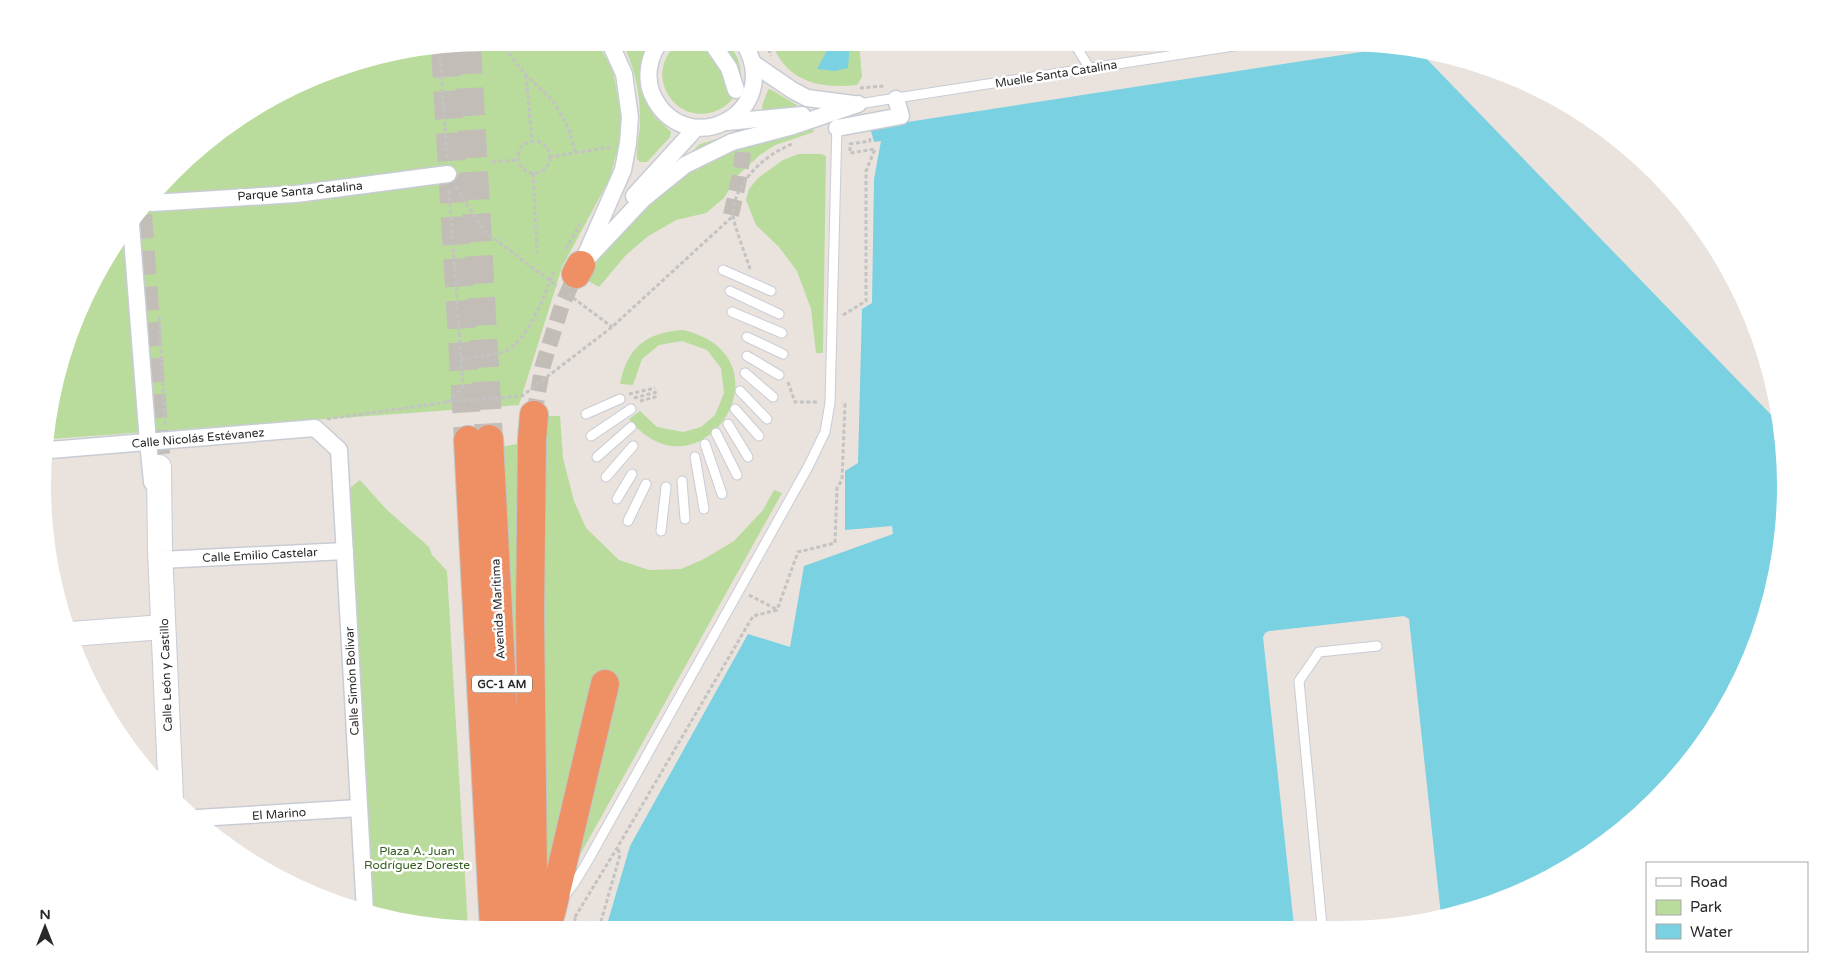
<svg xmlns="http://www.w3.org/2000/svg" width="1828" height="972" font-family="'Varela Round',sans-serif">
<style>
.green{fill:#b9dc9d}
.water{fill:#79d1e2}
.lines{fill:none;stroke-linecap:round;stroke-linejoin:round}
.street-tunnel{stroke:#c3bdb8;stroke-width:16;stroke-dasharray:16 8;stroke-linecap:butt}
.secondary-tunnel{stroke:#c3bdb8;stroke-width:24;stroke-dasharray:24 12;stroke-linecap:butt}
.highway-tunnel{stroke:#c3bdb8;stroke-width:28;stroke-dasharray:28 14;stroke-linecap:butt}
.lane-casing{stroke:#c8ccd5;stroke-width:11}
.street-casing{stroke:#c8ccd5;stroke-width:19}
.secondary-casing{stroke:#c8ccd5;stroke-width:26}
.highway-casing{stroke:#c3c3c3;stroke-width:30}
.path{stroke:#c3c3c3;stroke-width:3;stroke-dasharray:4 2.5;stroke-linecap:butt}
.lane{stroke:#fff;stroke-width:9}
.street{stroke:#fff;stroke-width:16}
.secondary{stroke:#fff;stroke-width:24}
.highway{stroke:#ee9063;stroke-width:28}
.labels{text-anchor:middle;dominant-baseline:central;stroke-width:5;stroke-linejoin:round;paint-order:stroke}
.shield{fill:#fff;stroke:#696969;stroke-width:1}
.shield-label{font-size:11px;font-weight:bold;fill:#292929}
.street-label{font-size:12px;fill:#292929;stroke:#fff}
.park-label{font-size:12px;fill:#345f20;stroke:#fff}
</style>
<rect width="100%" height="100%" fill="#eae2dc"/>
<g class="green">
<polygon points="486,43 598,43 613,71 621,115 620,140 610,178 562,267 519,405 51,439 58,371 117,240 216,134 343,66"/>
<path d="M622 43H648L649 44 647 101 654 116 671 132 670 137 647 162H640L637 159C636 148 639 137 640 127 641 98 636 68 622 43Z"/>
<path d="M678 43H725C736 50 741 63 741 76 741 88 734 99 725 106 682 135 638 77 678 43Z"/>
<path d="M772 43H859L862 77 857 85C820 89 786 82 772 43Z"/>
<polygon points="770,89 800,107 796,110 763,110 762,106 768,90"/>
<polygon points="755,127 755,128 686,157 700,144 734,134 744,128"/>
<path d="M813 129 814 132 775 145 760 155 738 175 724 198 706 213 676 220 647 237 626 255 599 287 585 279C613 236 655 191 700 164 729 148 780 134 813 129Z"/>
<polygon points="799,154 821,154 826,156 823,353 816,353 811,309 797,271 779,247 756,225 746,200 749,189 758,178 783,160"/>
<path d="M683 330C797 357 700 507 629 419L640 411 657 427 683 432 701 427 715 415 724 393 721 368 707 350 682 341 659 345 642 359 633 385 620 384C627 348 646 332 683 330Z"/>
<polygon points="546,416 560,416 563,458 574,501 586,528 619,560 649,570 681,569 704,559 734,541 763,510 774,490 782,493 576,862 543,901"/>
<polygon points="521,443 522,803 502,447"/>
<polygon points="360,480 386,509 429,547 432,555 447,571 468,929 457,929 373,915 350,488"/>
</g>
<g class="water">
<polygon points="831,43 850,43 848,68 835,71 817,69"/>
<polygon points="1394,47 1420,52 1781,425 1785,515 1770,601 1740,682 1676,778 1612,838 1512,896 1441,915 1409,619 1404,616 1269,631 1265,633 1263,637 1294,926 606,928 630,846 748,634 790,647 804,566 893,534 892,526 845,530 845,471 858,463 862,309 872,303 874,179 881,141 874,142 871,131 875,127"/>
</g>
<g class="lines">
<g class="street-tunnel">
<path d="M731 215C739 179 749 144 740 107"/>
<polyline points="534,415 543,365 562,305 576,274"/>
</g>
<polyline class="secondary-tunnel" points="140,215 159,467"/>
<g class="highway-tunnel">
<polyline points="467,46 489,439"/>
<polyline points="445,49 468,440"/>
</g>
<g class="lane-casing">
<g id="lane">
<polyline points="1074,43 1090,69"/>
<polyline points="858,104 1253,43"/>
<polyline points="723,270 771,291"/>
<polyline points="730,291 779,314"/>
<polyline points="732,312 782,333"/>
<polyline points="747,337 783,354"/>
<polyline points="747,356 779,375"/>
<polyline points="745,373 773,397"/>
<polyline points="740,391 767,419"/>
<polyline points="735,409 759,436"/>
<polyline points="586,414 620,399"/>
<polyline points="728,424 748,457"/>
<polyline points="716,433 737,475"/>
<polyline points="591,436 631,409"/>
<polyline points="705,444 722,494"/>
<polyline points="597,457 631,427"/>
<polyline points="695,457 704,509"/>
<polyline points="606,477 633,446"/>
<polyline points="682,481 685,519"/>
<polyline points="617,499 632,474"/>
<polyline points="628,521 646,484"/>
<polyline points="661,531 666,487"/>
<polyline points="565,895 575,882 586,864 808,467 825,432 830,403 837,124"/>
<polyline points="1322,926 1299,681 1319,652 1377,646"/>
</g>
</g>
<g class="street-casing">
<g id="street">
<path d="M659 43C649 57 645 77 652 94 684 164 786 114 744 43"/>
<polyline points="712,43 729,68 736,90"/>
<polyline points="754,64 792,90 807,98 853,104"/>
<polyline points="727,122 802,115"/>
<polyline points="837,128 901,116 896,99"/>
<polyline points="634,196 696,128"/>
<polyline points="152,203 296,194 448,174"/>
<polyline points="131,225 148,442 152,482"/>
<polyline points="587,252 623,170 628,143 630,117 624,74 610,43"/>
<polyline points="581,265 643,199 685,165 732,142 793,126 858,104"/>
<polyline points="50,450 315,428 339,450 365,912"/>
<polyline points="161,560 345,551"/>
<polyline points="198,818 359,808"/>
</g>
</g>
<g class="secondary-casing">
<g id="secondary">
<polyline points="159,467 160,551 171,798"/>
<polyline points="71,634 163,627"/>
</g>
</g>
<g class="highway-casing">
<g id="highway">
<polyline points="576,274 581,265"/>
<polyline points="489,439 514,917"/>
<polyline points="468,440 494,928"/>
<polyline points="523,928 533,877 530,614 532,439 534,415"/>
<polyline points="545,928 551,913 605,684"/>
</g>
</g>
<g class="path">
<polyline points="501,43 526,75 553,101 569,129 575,152"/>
<polyline points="767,43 771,56"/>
<polyline points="440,50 447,159"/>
<polyline points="526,75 532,142"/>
<polyline points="860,88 884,86"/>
<circle cx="534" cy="157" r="16"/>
<polyline points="549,157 611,147"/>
<polyline points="492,162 518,160"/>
<polyline points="533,173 537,253"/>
<polyline points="456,187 484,231 557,286"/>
<polyline points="566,249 580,224"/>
<path d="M750 269C747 258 733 224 733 214 734 183 764 155 792 144"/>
<polyline points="568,294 612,327"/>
<polyline points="843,315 866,301 866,171 875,149 850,153 850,144 870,141 869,136"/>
<polyline points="159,317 165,427"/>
<path d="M461 359C474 357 490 356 503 352 528 343 544 295 554 272"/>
<polyline points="788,382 795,402 818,402"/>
<polyline points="629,394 655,388"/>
<polyline points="634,398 657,392"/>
<polyline points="640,401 659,396"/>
<polyline points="448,402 463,387 449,188"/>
<polyline points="327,419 448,402 522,396 612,327 733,216"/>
<polyline points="749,595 776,609"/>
<polyline points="575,917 617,848 753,616 777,610 798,552 835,543 837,488 842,480 845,404 842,403"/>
<polyline points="575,928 575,915"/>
<polyline points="599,928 620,855 618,849"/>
</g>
<use href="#lane" class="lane"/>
<use href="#street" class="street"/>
<use href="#secondary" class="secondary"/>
<use href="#highway" class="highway"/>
</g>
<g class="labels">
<rect class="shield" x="472" y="675.5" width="60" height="17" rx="4"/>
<g class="shield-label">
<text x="502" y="684">GC-1 AM</text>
</g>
<g class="street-label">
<text transform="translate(1056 74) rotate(-9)">Muelle Santa Catalina</text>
<text transform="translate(300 191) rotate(-5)">Parque Santa Catalina</text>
<text transform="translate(198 438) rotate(-5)">Calle Nicolás Estévanez</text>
<text transform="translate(260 555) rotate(-3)">Calle Emilio Castelar</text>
<text transform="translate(498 609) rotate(-93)">Avenida Marítima</text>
<text transform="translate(166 675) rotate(-92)">Calle León y Castillo</text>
<text transform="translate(352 681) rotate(-93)">Calle Simón Bolivar</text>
<text transform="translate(279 814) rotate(-4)">El Marino</text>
</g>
<g class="park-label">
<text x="417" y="851">Plaza A. Juan<tspan x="417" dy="14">Rodríguez Doreste</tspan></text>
</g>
</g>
<path d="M0 0H1828V972H0ZM486 51H1342A435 435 0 0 1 1777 486V486A435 435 0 0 1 1342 921H486A435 435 0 0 1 51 486V486A435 435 0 0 1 486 51Z" fill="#fff" fill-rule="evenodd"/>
<rect x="1646" y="862" width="162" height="90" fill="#ffffff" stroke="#a9a9a9"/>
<rect x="1656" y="878" width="25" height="8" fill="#ffffff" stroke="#a9a9a9"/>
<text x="1690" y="887" font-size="15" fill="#292929">Road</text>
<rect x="1656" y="900" width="25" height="15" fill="#b9dc9d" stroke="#a9a9a9"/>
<text x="1690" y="912" font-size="15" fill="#292929">Park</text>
<rect x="1656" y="924" width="25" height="15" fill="#79d1e2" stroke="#a9a9a9"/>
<text x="1690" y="937" font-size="15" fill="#292929">Water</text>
<g transform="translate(45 927)" stroke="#ffffff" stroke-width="4" paint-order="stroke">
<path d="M0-4L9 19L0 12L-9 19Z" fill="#292929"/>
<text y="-8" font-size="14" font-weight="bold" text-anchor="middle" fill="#292929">N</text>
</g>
</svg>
